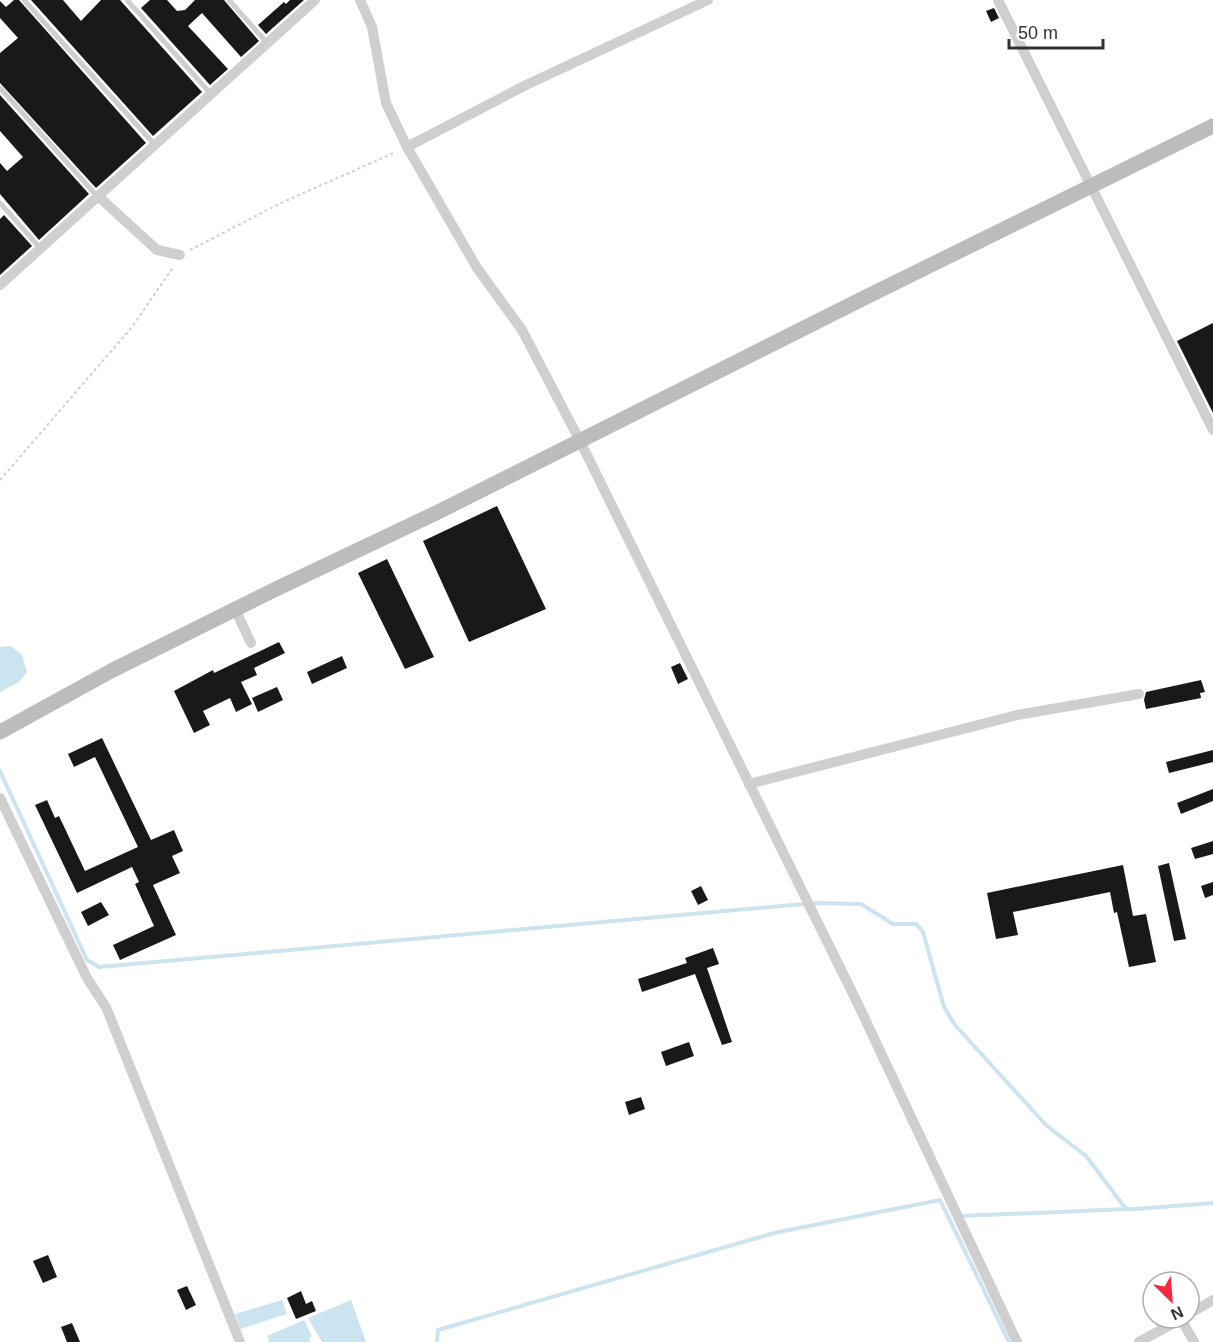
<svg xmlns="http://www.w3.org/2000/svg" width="1213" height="1342" font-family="Arial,sans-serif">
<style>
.water{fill:#cbe4f0}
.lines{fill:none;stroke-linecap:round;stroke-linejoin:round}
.stream{stroke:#cbe4f0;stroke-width:4}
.building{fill:#191919}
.path{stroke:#cfcfcf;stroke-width:2;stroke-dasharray:3 3;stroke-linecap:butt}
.lane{stroke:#cfcfcf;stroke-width:5}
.street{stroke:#cfcfcf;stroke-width:10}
.secondary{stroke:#bcbcbc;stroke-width:15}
</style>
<rect width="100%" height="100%" fill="#fff"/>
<g class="water">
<polygon points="11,646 22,655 27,672 19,682 0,692 0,647"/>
<polygon points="282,1300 287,1314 240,1329 235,1314"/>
<polygon points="351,1300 366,1342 322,1342 308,1318"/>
<polygon points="304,1320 312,1336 309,1338 310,1342 266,1342 269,1341 267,1336"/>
</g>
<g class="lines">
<g class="stream">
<polyline points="0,771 87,960 99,967 815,903 861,904 893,924 916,924 923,932 944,1007 955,1025 1046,1125 1086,1156 1123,1205 1128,1209 1136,1209 1213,1203"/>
<polyline points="961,1216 1127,1209"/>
<polyline points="437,1342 438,1330 774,1233 940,1200 1009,1342"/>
</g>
</g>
<g class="building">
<polygon points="14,0 19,0 146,143 96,188 0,83 0,53 18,38 0,18 0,1 6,7"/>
<polygon points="31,0 63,0 81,21 101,0 120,0 202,92 153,136"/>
<polygon points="150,0 167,0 177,11 185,10 195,0 224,0 259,41 241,57 202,13 188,26 228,69 210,85 141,8"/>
<polygon points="290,0 304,0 266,34 258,25 284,2 286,4"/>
<polygon points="994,8 999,18 991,22 986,11"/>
<polygon points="0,95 89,194 39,240 0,194 0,163 7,171 23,157 0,131"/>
<polygon points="4,215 32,246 0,275 0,219"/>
<polygon points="1213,323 1213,413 1177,341"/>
<polygon points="497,506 546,609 469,642 423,541"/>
<polygon points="387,559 434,657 405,669 358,573"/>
<polygon points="279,642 285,653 254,668 257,675 241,682 252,704 236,712 230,698 203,711 210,725 194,733 174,691 213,670 214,673"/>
<polygon points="342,656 347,668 312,684 307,672"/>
<polygon points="680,663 688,679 678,684 671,667"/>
<polygon points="1201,680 1205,692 1200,693 1201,698 1146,709 1144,700 1146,692"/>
<polygon points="277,687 283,700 258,712 252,698"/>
<polygon points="102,738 151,840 174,830 183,851 172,856 180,873 153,885 176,935 120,960 113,945 154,926 135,884 139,882 132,867 77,893 35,805 47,800 55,818 59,816 85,871 138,847 95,757 74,767 68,754"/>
<polygon points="1213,750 1213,762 1169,773 1166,762"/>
<polygon points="1213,789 1213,801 1181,814 1177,803"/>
<polygon points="1213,841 1213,854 1195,859 1191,848"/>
<polygon points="1169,863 1186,939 1174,941 1158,866"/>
<polygon points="1123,865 1133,916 1146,914 1156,962 1129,967 1117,912 1114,913 1110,892 1013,912 1018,935 996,939 987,893"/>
<polygon points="1213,882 1213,895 1205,898 1201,886"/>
<polygon points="701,886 708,900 698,905 691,891"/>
<polygon points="101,902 109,915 88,926 81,912"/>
<polygon points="713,948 719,964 707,968 732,1042 722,1045 695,974 642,992 638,979 687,963 685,958"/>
<polygon points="689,1042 694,1056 666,1066 661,1052"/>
<polygon points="641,1097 645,1109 629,1115 625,1102"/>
<polygon points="48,1255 57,1277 43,1283 33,1261"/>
<polygon points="187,1286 196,1305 186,1310 177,1290"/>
<polygon points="301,1291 306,1304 312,1301 316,1311 296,1319 287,1298"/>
<polygon points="72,1323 80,1342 67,1342 61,1327"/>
</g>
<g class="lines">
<g class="path">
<polyline points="190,250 281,203 396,152"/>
<polyline points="0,480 132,327 174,266"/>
</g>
<g class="lane">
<polyline points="24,0 155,145"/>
<polyline points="127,0 211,94"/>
<polyline points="229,0 267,43"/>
<polyline points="0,88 97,196"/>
<polyline points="0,203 41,249"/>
</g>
<g class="street">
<polyline points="360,0 372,27 386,103 407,147 477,268 522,330 580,441 856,1000 1017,1342"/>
<polyline points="998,0 1213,430"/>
<polyline points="407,147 524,86 708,0"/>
<polyline points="99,197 157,250 180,255"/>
<polyline points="0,285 315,0"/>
<polyline points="235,609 251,643"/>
<polyline points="749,784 1017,715 1139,694"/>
<polyline points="0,798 87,978 106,1007 240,1342"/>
<polyline points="1189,1314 1213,1300"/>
<polyline points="1181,1319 1194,1342"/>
<polyline points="1139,1342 1183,1318"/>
</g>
<polyline class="secondary" points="0,732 111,671 276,589 436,513 864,298 1213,126"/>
</g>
<g transform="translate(1171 1300) rotate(155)"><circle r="28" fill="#ffffff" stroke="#adadad" stroke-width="1.5"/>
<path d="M0-4.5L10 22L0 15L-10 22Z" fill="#f52940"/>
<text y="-9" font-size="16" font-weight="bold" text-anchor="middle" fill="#323232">N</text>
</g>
<path d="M1009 39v9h94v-9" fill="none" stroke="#323232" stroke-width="3"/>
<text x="1018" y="39" font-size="18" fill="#323232" stroke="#ffffff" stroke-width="4.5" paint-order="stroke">50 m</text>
</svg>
